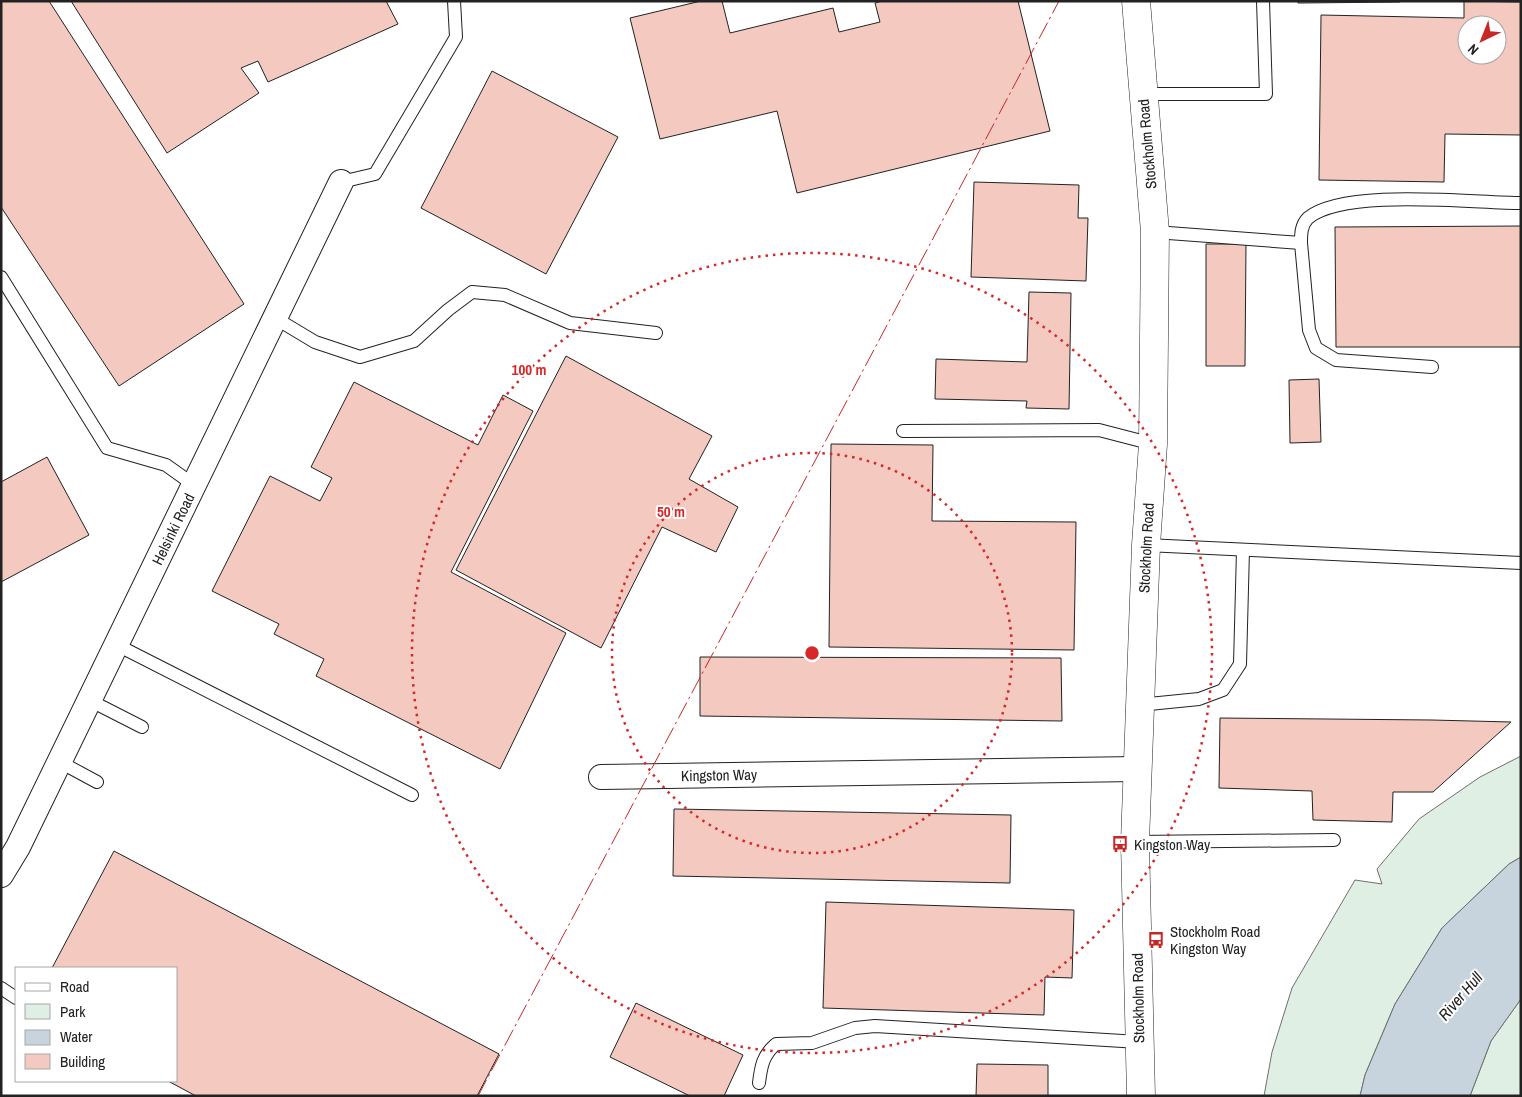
<svg xmlns="http://www.w3.org/2000/svg" width="1522" height="1097" font-family="'Archivo Narrow',sans-serif">
<style>
.green{fill:#e0efe3;stroke:#6f6f6f}
.water{fill:#c7d3dd;stroke:#6f6f6f}
.building{fill:#f3c9c0;stroke:#222;fill-rule:evenodd}
.lines{fill:none;stroke-linecap:round;stroke-linejoin:round}
.service-casing{stroke:#222;stroke-width:14}
.minor-casing{stroke:#222;stroke-width:26}
.tertiary-casing{stroke:#222;stroke-width:29}
.service{stroke:#fff;stroke-width:12}
.minor{stroke:#fff;stroke-width:24}
.tertiary{stroke:#fff;stroke-width:28}
.power{stroke:#c62828;stroke-width:1;stroke-dasharray:18 4 2.5 4;stroke-linecap:butt}
.ring{fill:none;stroke:#d62828;stroke-width:2.5;stroke-dasharray:2.5 5}
.labels{text-anchor:middle;dominant-baseline:central;stroke-width:4;stroke-linejoin:round;paint-order:stroke}
.street-label{font-size:15px;fill:#222;stroke:#fff}
.poi-label{font-size:15px;fill:#222;stroke:#fff;text-anchor:start}
.water-label{font-size:16px;font-style:italic;fill:#222;stroke:#fff}
.centre{fill:#d62828;stroke:#fff;stroke-width:2.5}
.ring-label{font-size:15px;text-anchor:middle;font-weight:bold;fill:#d62828;stroke:#fff;stroke-width:4;stroke-linejoin:round;paint-order:stroke}
</style>
<rect width="100%" height="100%" fill="#fff"/>
<g class="green">
<polygon points="1521,756 1521,857 1509,864 1442,928 1395,1004 1365,1075 1360,1096 1264,1096 1272,1052 1292,988 1355,880 1382,884 1377,869 1419,819 1480,777"/>
<polygon points="1521,999 1521,1096 1470,1096 1491,1041"/>
</g>
<polygon class="water" points="1521,857 1521,999 1491,1041 1470,1096 1360,1096 1365,1075 1395,1004 1442,928 1509,864"/>
<g class="building">
<polygon points="1,1 49,1 244,304 119,386 1,207"/>
<polygon points="71,1 386,1 398,24 268,82 258,61 241,68 259,93 167,153"/>
<polygon points="701,1 722,1 730,33 833,8 839,32 880,22 875,3 882,1 1018,1 1050,131 797,193 777,111 660,139 630,18"/>
<polygon points="1298,1 1400,1 1400,2 1298,3"/>
<path d="M1464 1 1521 2V135L1445 134 1444 182 1319 180 1321 15 1464 18ZM1467 25H1497V55H1467Z"/>
<polygon points="492,71 618,137 546,274 421,208"/>
<polygon points="974,182 1079,185 1078,218 1088,218 1086,281 971,277"/>
<polygon points="1521,226 1521,347 1336,347 1335,227"/>
<polygon points="1206,244 1246,244 1245,366 1206,366"/>
<polygon points="1029,292 1071,293 1069,409 1026,408 1027,401 935,399 936,359 1027,362"/>
<polygon points="566,356 712,436 689,479 738,507 716,552 662,527 601,648 456,570"/>
<polygon points="1319,379 1321,442 1290,443 1289,380"/>
<polygon points="354,382 478,445 503,395 533,411 451,572 566,633 500,769 316,676 324,659 274,634 279,624 212,591 270,476 320,501 332,478 311,467"/>
<polygon points="831,444 933,445 932,521 1076,522 1074,650 829,647"/>
<polygon points="47,457 89,535 1,582 1,482"/>
<polygon points="700,657 1061,658 1062,721 700,716"/>
<polygon points="1220,718 1432,720 1511,722 1433,792 1393,792 1392,822 1313,820 1312,791 1219,788"/>
<polygon points="674,809 1011,815 1010,883 673,876"/>
<polygon points="114,851 499,1054 477,1096 196,1096 168,1081 176,1081 176,968 52,968"/>
<polygon points="826,902 1074,910 1072,978 1045,977 1044,1015 823,1008"/>
<polygon points="636,1003 743,1055 724,1096 690,1096 610,1057"/>
<polygon points="977,1064 1048,1065 1048,1096 976,1096"/>
</g>
<g class="lines">
<g class="service-casing">
<g id="service">
<polyline points="1143,94 1266,94 1263,1"/>
<polyline points="341,182 375,174 456,37 454,1"/>
<path d="M1155 232 1301 243C1301 234 1301 225 1308 218 1345 188 1472 203 1521 203"/>
<polyline points="1301,243 1309,330 1316,348 1336,360 1432,367"/>
<polyline points="1,277 107,448 166,465 194,485"/>
<polyline points="275,318 315,342 360,357 414,341 448,310 472,292 505,295 570,323 656,333"/>
<polyline points="903,431 1099,430 1153,444"/>
<polyline points="1146,545 1521,563"/>
<polyline points="117,645 412,795"/>
<polyline points="89,700 142,727"/>
<polyline points="1139,705 1199,699 1223,690 1240,664 1243,550"/>
<polyline points="60,762 97,782"/>
<polyline points="1135,842 1334,840"/>
<polyline points="1,988 16,998"/>
<path d="M759 1083C761 1066 763 1055 776 1044L812 1043 855 1028 875 1026 1139 1042"/>
</g>
</g>
<g class="minor-casing">
<g id="minor">
<polyline points="601,777 1137,769"/>
<polyline points="1,875 18,847 341,182"/>
</g>
</g>
<g class="tertiary-casing">
<polyline id="tertiary" points="1136,1 1155,232 1153,444 1146,545 1135,842 1141,1096"/>
</g>
<use href="#service" class="service"/>
<use href="#minor" class="minor"/>
<use href="#tertiary" class="tertiary"/>
<polyline class="power" points="478,1096 1059,1"/>
</g>
<g class="ring">
<circle cx="812" cy="653" r="200"/>
<circle cx="812" cy="653" r="400"/>
</g>
<defs>
<g id="bus-bare" transform="scale(1.35)"><path d="M-5-6H5V4H4V6H2V4H-2V6H-4V4H-5ZM-3.5-4V0h7V-4ZM-3.5 1.2v1.5H-2V1.2ZM2 1.2v1.5H3.5V1.2Z" fill="#c62828" stroke="#fff" stroke-width="2.5" paint-order="stroke"/></g>
</defs>
<g fill-rule="evenodd">
<use href="#bus-bare" x="1120" y="844"/>
<use href="#bus-bare" x="1156" y="940"/>
</g>
<g class="labels">
<g class="street-label">
<text transform="translate(1147 144) rotate(-95)">Stockholm Road</text>
<text transform="translate(173 529) rotate(-64)">Helsinki Road</text>
<text transform="translate(1146 548) rotate(-87)">Stockholm Road</text>
<text transform="translate(719 775) rotate(-1)">Kingston Way</text>
<text transform="translate(1138 998) rotate(-91)">Stockholm Road</text>
</g>
<g class="poi-label">
<text x="1134" y="844">Kingston Way</text>
<text x="1170" y="931">Stockholm Road<tspan x="1170" dy="17">Kingston Way</tspan></text>
</g>
<g class="water-label">
<text transform="translate(1460 996) rotate(-49)">River Hull</text>
</g>
</g>
<circle cx="812" cy="653" r="8" class="centre"/>
<g class="ring-label">
<text x="529" y="375">100 m</text>
<text x="671" y="517">50 m</text>
</g>
<rect width="1522" height="1097" fill="none" stroke="#222222" stroke-width="5"/>
<rect x="15" y="967" width="162" height="115" fill="#ffffff" stroke="#a7a7a7"/>
<rect x="25" y="983" width="25" height="8" fill="#ffffff" stroke="#a7a7a7"/>
<text x="60" y="992" font-size="15" fill="#222222">Road</text>
<rect x="25" y="1004" width="25" height="15" fill="#e0efe3" stroke="#a7a7a7"/>
<text x="60" y="1017" font-size="15" fill="#222222">Park</text>
<rect x="25" y="1030" width="25" height="15" fill="#c7d3dd" stroke="#a7a7a7"/>
<text x="60" y="1042" font-size="15" fill="#222222">Water</text>
<rect x="25" y="1054" width="25" height="15" fill="#f3c9c0" stroke="#a7a7a7"/>
<text x="60" y="1067" font-size="15" fill="#222222">Building</text>
<g transform="translate(1482 40) rotate(223)"><circle r="24" fill="#ffffff" stroke="#a7a7a7"/>
<path d="M0-4L9 19L0 12L-9 19Z" fill="#c62828"/>
<text y="-8" font-size="14" font-weight="bold" text-anchor="middle" fill="#222222">N</text>
</g>
</svg>
